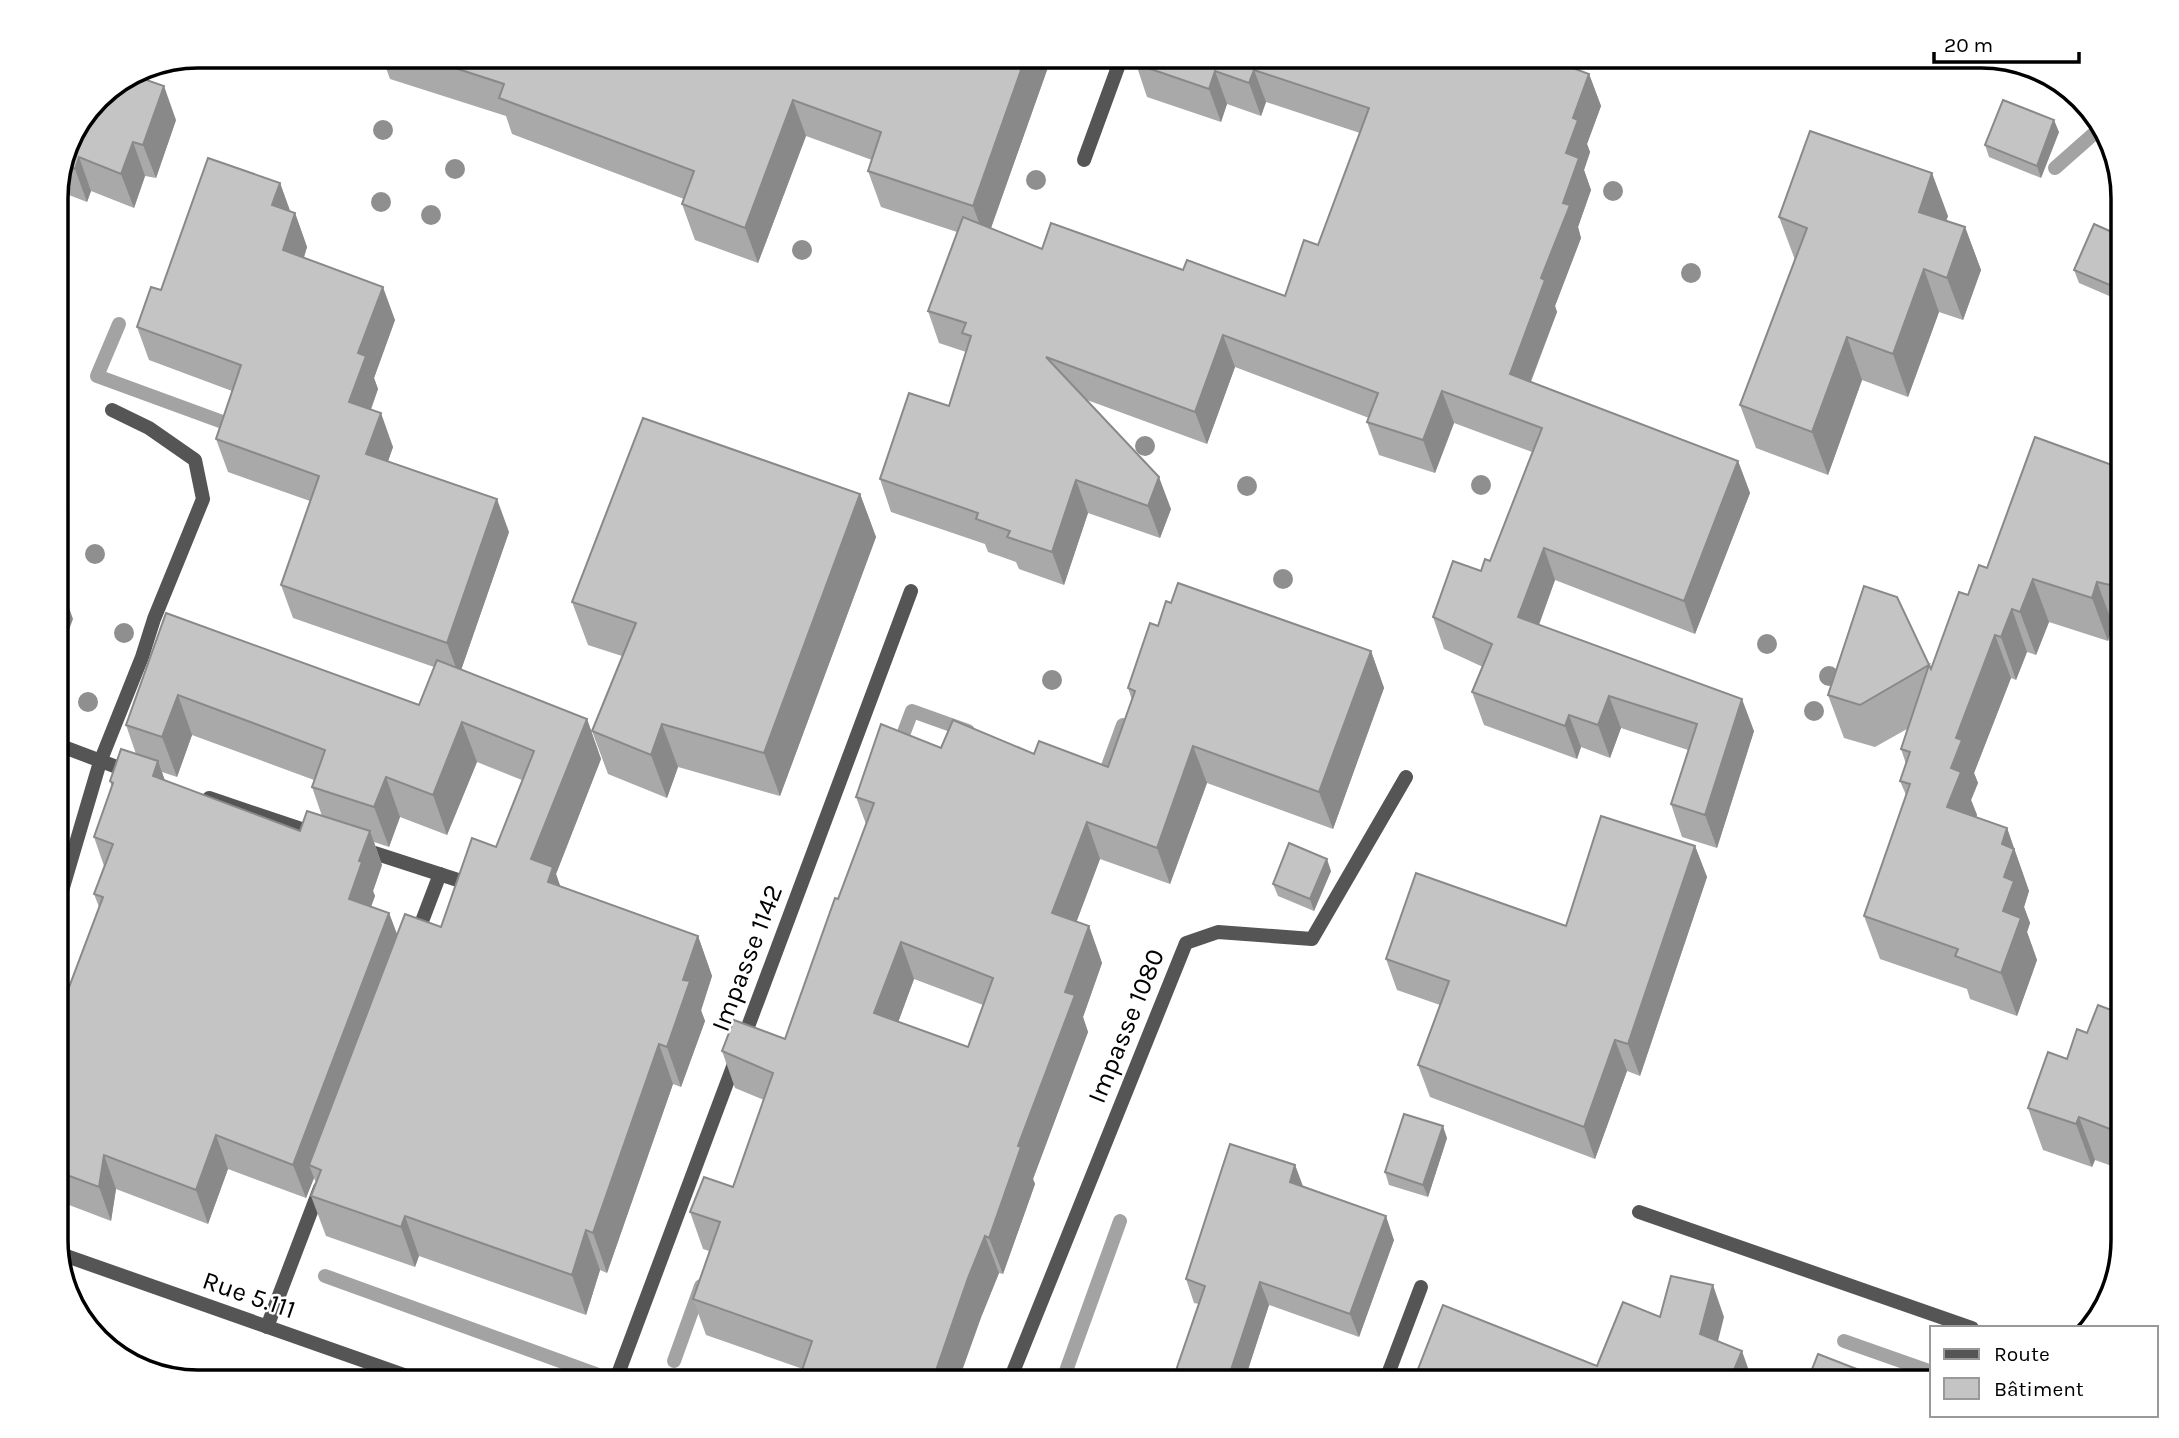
<svg xmlns="http://www.w3.org/2000/svg" width="2179" height="1438" font-family="Karla,sans-serif">
<style>
.lines{fill:none;stroke-linecap:round;stroke-linejoin:round}
.stream{stroke:#a3a3a3;stroke-width:14}
.minor{stroke:#555;stroke-width:14}
.tree{fill:#8f8f8f}
.wall{fill:#a9a9a9;fill-rule:evenodd}
.shaded-wall{fill:#898989}
.building{fill:#c4c4c4;stroke:#898989;stroke-width:2;fill-rule:evenodd}
.labels{text-anchor:middle;dominant-baseline:central;stroke-width:5;stroke-linejoin:round;paint-order:stroke}
.street-label{font-size:26px;fill:#000;stroke:#fff}
.rim{fill:none;stroke:#000;stroke-width:3.5}
</style>
<rect width="100%" height="100%" fill="#fff"/>
<g class="lines">
<g class="stream">
<polyline points="2055,168 2098,130"/>
<polyline points="119,324 97,376 239,428"/>
<polyline points="897,751 912,711 968,731"/>
<polyline points="1098,779 1103,780 1123,725"/>
<polyline points="325,1276 596,1374"/>
<polyline points="1844,1341 1932,1372"/>
<polyline points="674,1361 701,1286"/>
<polyline points="1062,1382 1120,1221"/>
</g>
<g class="minor">
<polyline points="1084,160 1122,56"/>
<polyline points="56,744 130,772"/>
<polyline points="209,798 316,834"/>
<polyline points="362,849 464,882"/>
<polyline points="56,911 100,762 142,657 154,619 203,499 195,460 149,428 112,410"/>
<polyline points="416,937 440,874"/>
<polyline points="1639,1212 1972,1328"/>
<polyline points="58,1253 424,1382"/>
<polyline points="267,1327 320,1188"/>
<polyline points="615,1382 911,591"/>
<polyline points="1009,1382 1186,943 1218,932 1312,939 1406,777"/>
<polyline points="1385,1382 1421,1287"/>
</g>
</g>
<g class="tree">
<circle cx="383" cy="130" r="10"/>
<circle cx="455" cy="169" r="10"/>
<circle cx="1036" cy="180" r="10"/>
<circle cx="1613" cy="191" r="10"/>
<circle cx="381" cy="202" r="10"/>
<circle cx="431" cy="215" r="10"/>
<circle cx="802" cy="250" r="10"/>
<circle cx="1691" cy="273" r="10"/>
<circle cx="1145" cy="446" r="10"/>
<circle cx="1481" cy="485" r="10"/>
<circle cx="1247" cy="486" r="10"/>
<circle cx="95" cy="554" r="10"/>
<circle cx="1283" cy="579" r="10"/>
<circle cx="124" cy="633" r="10"/>
<circle cx="1767" cy="644" r="10"/>
<circle cx="1829" cy="676" r="10"/>
<circle cx="1052" cy="680" r="10"/>
<circle cx="88" cy="702" r="10"/>
<circle cx="1814" cy="711" r="10"/>
</g>
<g class="wall">
<polygon points="379,56 624,56 636,60 1052,56 991,228 1042,249 1183,270 1285,296 1318,245 1360,133 1266,102 1261,116 1227,104 1221,122 1147,97 1136,64 1589,74 1601,106 1587,144 1590,152 1584,170 1591,190 1578,227 1581,238 1555,306 1557,312 1531,382 1738,461 1750,493 1695,634 1555,580 1539,625 1754,731 1717,848 1682,837 1671,804 1688,750 1621,728 1610,758 1581,747 1577,759 1484,725 1472,692 1483,667 1444,649 1433,617 1490,561 1532,452 1454,423 1435,473 1379,455 1367,422 1369,418 1235,367 1207,444 1087,400 1171,509 1160,538 1088,513 1064,585 1019,569 1016,562 988,552 985,544 891,512 880,479 949,406 966,352 939,343 928,311 957,232 881,207 868,171 872,160 806,136 758,263 695,240 682,204 684,199 512,134 506,116 390,79 382,57"/>
<polygon points="176,120 156,178 145,176 134,208 91,191 87,202 56,190 71,136"/>
<polygon points="2059,132 2041,178 1989,157 1985,145"/>
<path d="M280 183 290 212 295 213 307 247 304 258 395 320 374 378 378 389 371 410 393 447 388 461 509 532 461 670 587 719 601 759 556 874 560 887 698 936 712 976 701 1011 705 1021 681 1087 673 1084 607 1273 600 1270 586 1315 419 1256 415 1267 326 1236 311 1196 316 1183 314 1178 306 1198 228 1169 208 1224 116 1189 111 1221 56 1200V1010L60 1011 99 907 94 894 104 866 94 837 112 787 110 781 136 754 126 725 166 613 419 705 434 667 293 618 281 585 310 501 228 472 216 439 232 391 149 360 137 327 161 290ZM192 735 314 780 312 787 322 816 300 831 165 781 162 772 177 777ZM477 762 522 780 496 847 441 927 397 935 389 913 371 907 375 896 373 891 382 865 374 842 389 847 400 817 447 835Z"/>
<polygon points="1948,216 1946,221 1965,227 1981,270 1963,320 1939,312 1908,397 1862,380 1828,475 1756,448 1740,405 1795,260 1779,217"/>
<polygon points="2123,237 2123,296 2121,301 2079,283 2074,270"/>
<polygon points="2123,469 2123,628 2113,625 2108,641 2049,622 2036,655 2027,652 2016,680 2011,678 1974,773 1978,783 1971,800 1977,815 1976,817 2007,828 2029,891 2024,907 2030,923 2027,932 2037,960 2017,1016 1970,999 1967,989 1880,959 1864,916 1906,795 1900,781 1906,764 1901,749 1907,729 1875,747 1844,738 1828,695 1864,586 1931,669 1968,595 1987,568"/>
<polygon points="860,494 876,537 780,796 678,767 667,798 608,774 592,731 622,656 588,645 572,602"/>
<path d="M1158 626 1371 651 1384 688 1333 829 1207 783 1170 884 1100 859 1076 922 1089 926 1102 963 1083 1017 1088 1032 1033 1179 1035 1184 1003 1274 999 1273 982 1315 803 1369 706 1335 693 1299 709 1251 703 1249 690 1212 733 1187 764 1100 735 1088 722 1051 785 1039 866 824 856 797 941 748 1034 754 1108 767 1132 700 1128 688ZM914 979 983 1005 968 1047 898 1022Z"/>
<polygon points="1695,846 1707,877 1640,1076 1627,1071 1595,1159 1430,1097 1418,1065 1440,1005 1397,990 1386,959 1566,926"/>
<polygon points="1331,871 1314,911 1278,896 1273,884"/>
<polygon points="2123,994 2123,1170 2095,1160 2092,1167 2043,1150 2028,1108 2067,1059 2087,1033 2111,1010"/>
<polygon points="1447,1138 1428,1197 1389,1185 1385,1172"/>
<polygon points="1295,1165 1303,1187 1394,1240 1359,1337 1269,1305 1244,1382 1172,1382 1199,1304 1194,1303 1186,1279"/>
</g>
<g class="shaded-wall">
<polygon points="1026,56 1052,56 986,242 973,206"/>
<polygon points="1254,70 1266,102 1261,116 1249,83"/>
<polygon points="1215,71 1227,104 1221,122 1209,89"/>
<polygon points="1589,74 1601,106 1587,144 1590,152 1584,170 1591,190 1578,227 1581,238 1555,306 1557,312 1521,406 1510,374 1541,278 1563,203 1566,153 1573,118"/>
<polygon points="164,86 176,120 156,178 143,145"/>
<polygon points="793,100 806,136 758,263 745,228"/>
<polygon points="2054,120 2059,132 2041,178 2037,166"/>
<polygon points="133,142 145,176 134,208 121,174"/>
<polygon points="79,157 91,191 87,202 75,169"/>
<polygon points="1932,173 1948,216 1934,255 1919,212"/>
<polygon points="280,183 292,216 272,205"/>
<polygon points="295,213 307,247 295,284 283,250"/>
<polygon points="1965,227 1981,270 1963,320 1947,278"/>
<polygon points="1924,269 1939,312 1908,397 1893,354"/>
<polygon points="2123,274 2123,296 2121,301 2117,288"/>
<polygon points="383,287 395,320 374,378 378,389 361,435 349,402 358,353"/>
<polygon points="1223,335 1235,367 1207,444 1195,412"/>
<polygon points="1847,337 1862,380 1828,475 1812,432"/>
<polygon points="1442,391 1454,423 1435,473 1423,440"/>
<polygon points="381,413 393,447 379,487 366,454"/>
<polygon points="1738,461 1750,493 1695,634 1684,601"/>
<polygon points="1159,477 1171,509 1160,538 1148,506"/>
<polygon points="1076,480 1088,513 1064,585 1052,552"/>
<polygon points="860,494 876,537 780,796 764,753"/>
<polygon points="497,499 509,532 459,676 447,643"/>
<polygon points="1544,548 1555,580 1530,649 1518,617"/>
<polygon points="2119,557 2123,568 2123,622 2110,585"/>
<polygon points="2033,579 2049,622 2036,655 2020,612"/>
<polygon points="2097,582 2113,625 2108,641 2092,598"/>
<polygon points="61,585 73,619 56,664 56,597"/>
<polygon points="2012,609 2027,652 2016,680 2001,637"/>
<polygon points="1995,635 2011,678 1974,773 1978,783 1971,800 1977,815 1963,850 1947,807 1956,738"/>
<polygon points="1371,651 1384,688 1333,829 1319,792"/>
<polygon points="178,695 192,735 177,777 162,737"/>
<polygon points="1609,696 1621,728 1610,758 1598,725"/>
<polygon points="1742,699 1754,731 1717,848 1705,815"/>
<polygon points="1569,715 1581,747 1577,759 1565,726"/>
<polygon points="587,719 601,759 556,874 568,907 531,859"/>
<polygon points="462,722 477,762 447,835 433,795"/>
<polygon points="662,724 678,767 667,798 651,755"/>
<polygon points="1193,746 1207,783 1170,884 1157,848"/>
<polygon points="158,761 170,795 153,776"/>
<polygon points="386,777 400,817 389,847 374,807"/>
<polygon points="1087,822 1100,859 1066,950 1052,913"/>
<polygon points="2007,828 2029,891 2024,907 2030,923 2027,932 2037,960 2017,1016 2001,973 2004,877 2002,844"/>
<polygon points="370,831 382,865 373,891 375,896 361,933 349,899 359,861"/>
<polygon points="1695,846 1707,877 1640,1076 1628,1044"/>
<polygon points="1327,859 1331,871 1314,911 1310,899"/>
<polygon points="389,913 402,947 309,1165 314,1178 306,1198 293,1165"/>
<polygon points="1089,926 1102,963 1083,1017 1088,1032 1033,1179 1035,1184 1003,1274 989,1238 1065,992"/>
<polygon points="698,936 712,976 701,1010 705,1021 681,1087 667,1047 683,980"/>
<polygon points="901,942 914,979 888,1050 874,1013"/>
<polygon points="1615,1040 1627,1071 1595,1159 1584,1127"/>
<polygon points="659,1044 673,1084 607,1273 593,1233"/>
<polygon points="2079,1117 2095,1160 2092,1167 2076,1124"/>
<polygon points="1443,1126 1447,1138 1428,1197 1423,1185"/>
<polygon points="216,1135 228,1169 208,1224 196,1190"/>
<polygon points="104,1155 116,1189 111,1221 99,1187"/>
<polygon points="1295,1165 1304,1189 1290,1182"/>
<polygon points="405,1216 419,1256 415,1267 401,1227"/>
<polygon points="1386,1216 1394,1240 1359,1337 1350,1314"/>
<polygon points="586,1230 600,1270 586,1315 572,1275"/>
<polygon points="985,1236 999,1273 982,1315 958,1382 932,1382 968,1278"/>
<polygon points="1260,1282 1269,1305 1244,1382 1227,1382"/>
<polygon points="1713,1285 1724,1317 1712,1365 1700,1334"/>
<polygon points="1742,1351 1753,1382 1729,1382"/>
</g>
<g class="building">
<polygon points="418,56 624,56 636,60 637,56 1026,56 973,206 868,171 881,132 793,100 745,228 682,204 694,171 499,98 504,84"/>
<polygon points="1138,56 1541,56 1589,74 1573,118 1578,120 1566,153 1579,158 1563,203 1570,205 1541,278 1545,280 1510,374 1738,461 1684,601 1544,548 1518,617 1742,699 1705,815 1671,804 1697,724 1609,696 1598,725 1569,715 1565,726 1472,692 1492,644 1433,617 1453,561 1481,571 1485,559 1490,561 1542,428 1442,391 1423,440 1367,422 1378,393 1223,335 1195,412 1046,357 1159,477 1148,506 1076,480 1052,552 1007,537 1010,531 976,519 978,513 880,479 909,393 949,406 971,336 962,333 966,323 928,311 963,217 1042,249 1051,223 1183,270 1187,260 1285,296 1304,240 1318,245 1369,108 1254,70 1249,83 1215,71 1209,89 1136,64"/>
<polygon points="132,75 164,86 143,145 133,142 121,174 79,157 75,169 63,164 71,136 98,97"/>
<polygon points="2003,100 2054,120 2037,166 1985,145"/>
<polygon points="1810,131 1932,173 1919,212 1965,227 1947,278 1924,269 1893,354 1847,337 1812,432 1740,405 1807,228 1779,217"/>
<polygon points="208,158 280,183 272,205 295,213 283,250 383,287 358,353 366,356 349,402 381,413 366,454 497,499 447,643 281,585 319,476 216,439 241,365 137,327 151,287 161,290"/>
<polygon points="2094,224 2123,237 2123,274 2117,288 2074,270"/>
<polygon points="643,418 860,494 764,753 662,724 651,755 592,731 636,623 572,602"/>
<polygon points="2035,437 2123,469 2123,559 2119,557 2110,585 2097,582 2092,598 2033,579 2020,612 2012,609 2001,637 1995,635 1956,738 1962,740 1951,768 1961,772 1947,807 2007,828 2002,844 2014,849 2004,877 2014,881 2003,911 2021,918 2001,973 1955,956 1958,949 1864,916 1910,784 1900,781 1910,752 1901,749 1929,665 1860,705 1828,695 1864,586 1897,597 1931,669 1959,592 1968,595 1979,565 1987,568"/>
<polygon points="56,583 61,585 56,597"/>
<path d="M1178 583 1371 651 1319 792 1193 746 1157 848 1087 822 1052 913 1089 926 1065 992 1075 995 1018 1146 1021 1147 989 1238 985 1236 968 1278 932 1382H798L812 1341 693 1299 720 1222 690 1212 704 1177 733 1187 773 1073 722 1051 734 1020 785 1039 835 898 838 899 874 803 856 797 881 724 941 748 953 720 1034 754 1039 741 1108 767 1135 691 1128 688 1150 623 1158 626 1166 601 1171 603ZM901 942 993 978 968 1047 874 1013Z"/>
<polygon points="166,613 419,705 437,660 587,719 531,859 553,867 548,882 698,936 683,980 690,981 667,1047 659,1044 593,1233 586,1230 572,1275 405,1216 401,1227 311,1196 321,1170 309,1165 405,914 441,927 472,838 496,847 534,751 462,722 433,795 386,777 374,807 312,787 325,750 178,695 162,737 126,725"/>
<polygon points="121,749 158,761 153,776 300,831 307,811 370,831 359,861 362,862 349,899 389,913 293,1165 216,1135 196,1190 104,1155 99,1187 56,1171 56,1010 60,1011 103,897 94,894 113,844 94,837 113,783 110,781"/>
<polygon points="1601,816 1695,846 1628,1044 1615,1040 1584,1127 1418,1065 1449,981 1386,959 1416,873 1566,926"/>
<polygon points="1289,843 1327,859 1310,899 1273,884"/>
<polygon points="2118,992 2123,994 2123,1134 2079,1117 2076,1124 2028,1108 2048,1052 2067,1059 2077,1029 2087,1033 2098,1005 2111,1010"/>
<polygon points="1404,1114 1443,1126 1423,1185 1385,1172"/>
<polygon points="1230,1144 1295,1165 1290,1182 1386,1216 1350,1314 1260,1282 1227,1382 1172,1382 1205,1286 1186,1279"/>
<polygon points="1671,1276 1713,1285 1700,1334 1742,1351 1729,1382 1413,1382 1443,1305 1597,1366 1623,1302 1660,1317"/>
<polygon points="1818,1354 1890,1382 1807,1382"/>
</g>
<g class="labels">
<g class="street-label">
<text transform="translate(747 958) rotate(-69)">Impasse 1142</text>
<text transform="translate(1126 1026) rotate(-68)">Impasse 1080</text>
<text transform="translate(249 1295) rotate(19)">Rue 5.111</text>
</g>
</g>
<path d="M0 0H2179V1438H0ZM198 68H1981A130 130 0 0 1 2111 198V1240A130 130 0 0 1 1981 1370H198A130 130 0 0 1 68 1240V198A130 130 0 0 1 198 68Z" fill="#fff" fill-rule="evenodd"/>
<path class="rim" d="M198 68H1981A130 130 0 0 1 2111 198V1240A130 130 0 0 1 1981 1370H198A130 130 0 0 1 68 1240V198A130 130 0 0 1 198 68Z"/>
<rect x="1930" y="1326" width="228" height="91" fill="#ffffff" stroke="#999999" stroke-width="2"/>
<rect x="1944" y="1349" width="35" height="10" fill="#555555" stroke="#999999" stroke-width="2"/>
<text x="1994" y="1361" font-size="21" fill="#000000">Route</text>
<rect x="1944" y="1378" width="35" height="21" fill="#c4c4c4" stroke="#999999" stroke-width="2"/>
<text x="1994" y="1396" font-size="21" fill="#000000">Bâtiment</text>
<path d="M1934 52v10h145v-10" fill="none" stroke="#000000" stroke-width="3.5"/>
<text x="1944" y="52" font-size="21" fill="#000000" stroke="#ffffff" stroke-width="5" paint-order="stroke">20 m</text>
</svg>
